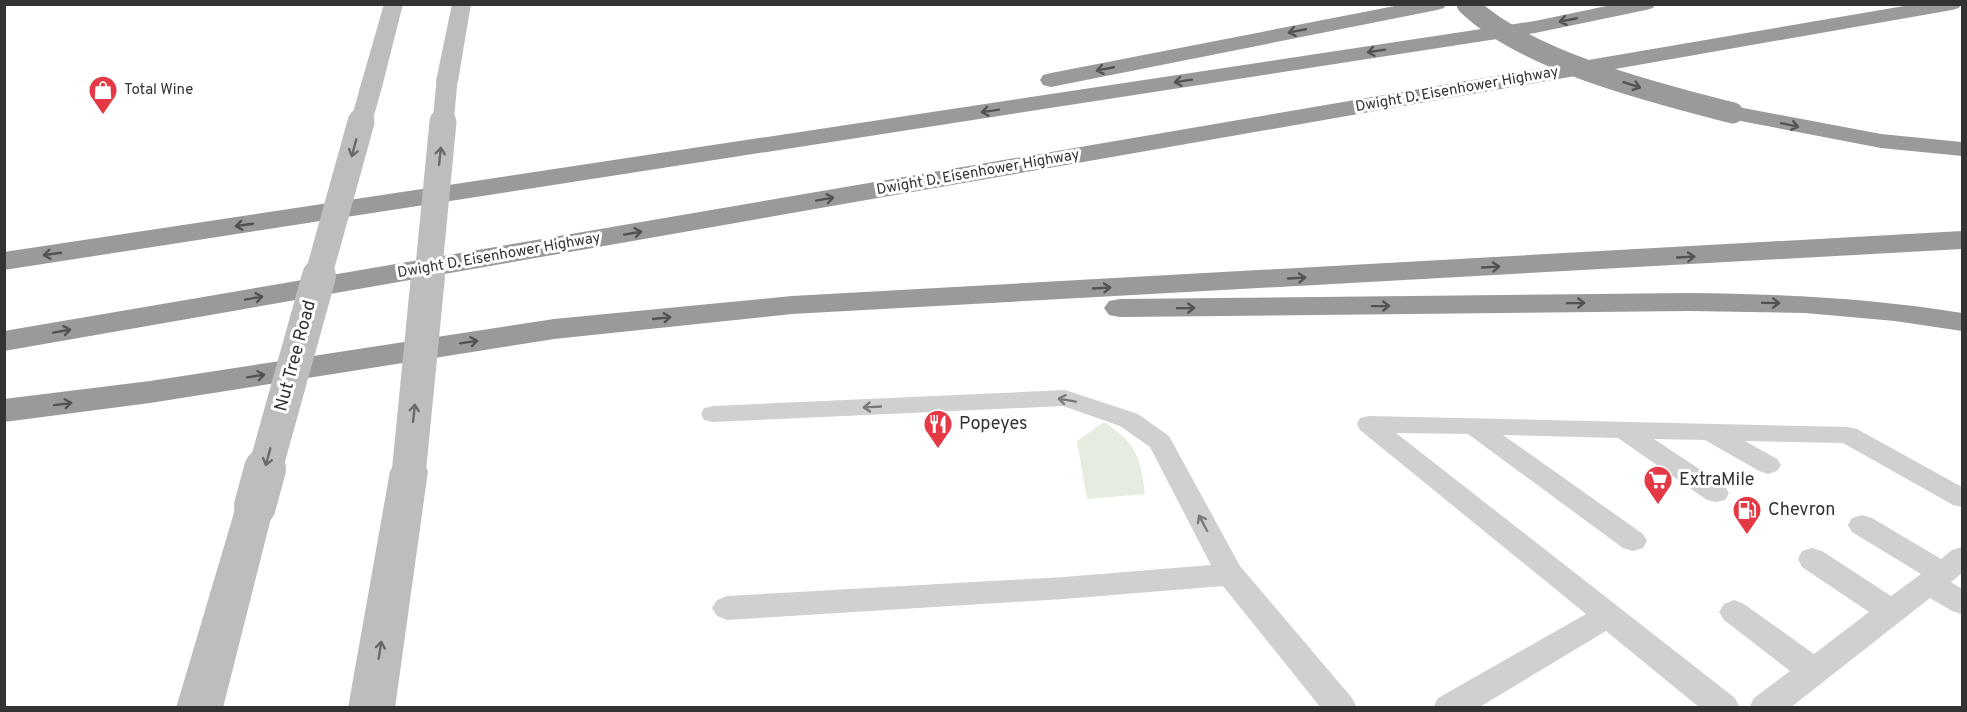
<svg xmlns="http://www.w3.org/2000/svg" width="1967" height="712" font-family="Overpass,sans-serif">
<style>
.green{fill:#e6ecdf}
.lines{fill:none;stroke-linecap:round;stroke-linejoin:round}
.lane{fill:#d0d0d0;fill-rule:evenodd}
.secondary{fill:#bdbdbd;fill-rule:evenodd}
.highway{fill:#9a9a9a;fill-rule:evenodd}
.secondary-bridge-far3{stroke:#bdbdbd;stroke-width:21}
.secondary-bridge-far2{stroke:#bdbdbd;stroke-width:27}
.secondary-bridge-far1{stroke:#bdbdbd;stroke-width:34}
.secondary-bridge{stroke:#bdbdbd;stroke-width:42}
.highway-bridge{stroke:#9a9a9a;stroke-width:21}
.oneway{stroke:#525252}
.oneway2{stroke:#6a6a6a}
.oneway3{stroke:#7a7a7a}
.labels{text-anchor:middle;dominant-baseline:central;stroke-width:6;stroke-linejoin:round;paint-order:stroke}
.far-poi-label{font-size:15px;fill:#333;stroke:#fff;text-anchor:start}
.far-street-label{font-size:15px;fill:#333;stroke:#fff}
.street-label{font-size:18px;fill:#333;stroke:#fff}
.poi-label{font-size:18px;fill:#333;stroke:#fff;text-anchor:start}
</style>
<rect width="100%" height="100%" fill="#fff"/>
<path class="green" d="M1104 422C1137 444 1140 457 1145 494L1087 499 1077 441Z"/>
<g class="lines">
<g class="lane">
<polygon points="1065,390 1138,414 1169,436 1240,566 1352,698 1357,708 1321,708 1223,586 1064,599 727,620 717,616 712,608 717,600 727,596 1064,577 1211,565 1150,447 1120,426 1063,406 713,422 704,420 701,414 704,408 713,406"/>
<polygon points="1369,416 1848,427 1857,429 1962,487 1962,507 1953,505 1843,443 1745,441 1777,459 1781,465 1777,471 1768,474 1759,471 1705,440 1654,439 1725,486 1729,493 1725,500 1716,502 1707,500 1618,438 1503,435 1643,534 1647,541 1643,548 1633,551 1623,548 1468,434 1396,433 1735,698 1740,708 1700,708 1606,631 1478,708 1433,708 1438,698 1586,614 1360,430 1357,424 1360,418"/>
<polygon points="1862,515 1872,518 1941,559 1952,550 1962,547 1962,573 1951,582 1962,589 1962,614 1952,611 1930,598 1790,708 1749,708 1754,698 1790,671 1724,620 1719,612 1724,604 1734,600 1744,604 1814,654 1869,612 1802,567 1798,559 1802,551 1812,548 1822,551 1891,596 1921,574 1852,532 1848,525 1852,518"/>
</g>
<g class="secondary">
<polygon points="384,4 403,4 381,91 378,96 370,98 362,96 359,91"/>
<polygon points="452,4 471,4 458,81 455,86 447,88 439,86 436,81"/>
<polygon points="409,458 422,462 428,471 395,708 348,708 390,471 396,462"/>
<polygon points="255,492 269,496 274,506 223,708 176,708 236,506 241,496"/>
</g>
<g class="highway">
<polygon points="1405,4 1446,4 1444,8 1437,10 1051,87 1043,85 1040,80 1043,75 1051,73"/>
<polygon points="1616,4 1655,4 1653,8 1646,10 1535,33 4,270 4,252 1535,21"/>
<polygon points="1916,4 1961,4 1959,8 1952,10 4,351 4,331"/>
<polygon points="1733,106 1881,134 1962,142 1962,156 1881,148 1725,118 1721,113 1725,108"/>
<polygon points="1962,231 1962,249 792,314 554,339 150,403 4,422 4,399 150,381 554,319 792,296"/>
<path d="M1688 293C1780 294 1871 298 1962 313V331L1895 321 1805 313 1688 311 1120 317 1109 315 1104 308 1109 301 1120 299Z"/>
</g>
<g class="secondary-bridge-far3">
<polyline points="361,123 370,91"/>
<polyline points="443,123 447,81"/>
</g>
<g class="secondary-bridge-far2">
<polyline points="318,277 361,122"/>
<polyline points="428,277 443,122"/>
</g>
<g class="secondary-bridge-far1">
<polyline points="265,470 319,276"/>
<polyline points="409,470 428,276"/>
</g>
<polyline class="secondary-bridge" points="255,506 265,469"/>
<path class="highway-bridge" d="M1467 4C1525 61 1655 93 1733 113"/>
</g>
<defs><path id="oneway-shaft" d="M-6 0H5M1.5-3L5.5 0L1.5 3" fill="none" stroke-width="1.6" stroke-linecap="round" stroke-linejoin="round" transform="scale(1.5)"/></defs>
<g class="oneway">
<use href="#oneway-shaft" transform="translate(1568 20) rotate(169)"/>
<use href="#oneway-shaft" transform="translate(1297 31) rotate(169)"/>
<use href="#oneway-shaft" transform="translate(1376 51) rotate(171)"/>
<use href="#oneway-shaft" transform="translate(1105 69) rotate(169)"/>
<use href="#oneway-shaft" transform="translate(1183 81) rotate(171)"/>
<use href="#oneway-shaft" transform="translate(1632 85) rotate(18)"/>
<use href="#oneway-shaft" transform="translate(990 111) rotate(171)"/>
<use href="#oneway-shaft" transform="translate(1790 125) rotate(12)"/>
<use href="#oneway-shaft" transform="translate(825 199) rotate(-10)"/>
<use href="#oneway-shaft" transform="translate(244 225) rotate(172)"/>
<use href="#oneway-shaft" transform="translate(633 233) rotate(-10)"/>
<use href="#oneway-shaft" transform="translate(52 254) rotate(172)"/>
<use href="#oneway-shaft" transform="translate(1686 257) rotate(-3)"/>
<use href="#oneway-shaft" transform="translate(1491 267) rotate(-3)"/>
<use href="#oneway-shaft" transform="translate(1297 278) rotate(-3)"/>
<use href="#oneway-shaft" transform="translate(1102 288) rotate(-3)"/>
<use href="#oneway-shaft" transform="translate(254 298) rotate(-10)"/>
<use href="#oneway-shaft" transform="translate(1576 303) rotate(-1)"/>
<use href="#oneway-shaft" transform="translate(1771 303) rotate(1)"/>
<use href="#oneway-shaft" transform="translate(1381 306) rotate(-1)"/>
<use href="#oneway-shaft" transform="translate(1186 308) rotate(-1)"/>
<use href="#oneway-shaft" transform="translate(662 318) rotate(-6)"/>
<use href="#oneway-shaft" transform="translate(62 331) rotate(-10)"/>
<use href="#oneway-shaft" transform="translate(469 342) rotate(-9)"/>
<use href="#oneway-shaft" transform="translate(256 376) rotate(-9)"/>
<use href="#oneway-shaft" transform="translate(63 404) rotate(-7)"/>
</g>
<g class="oneway2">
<use href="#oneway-shaft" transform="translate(354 148) rotate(105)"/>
<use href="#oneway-shaft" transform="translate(440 156) rotate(-84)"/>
<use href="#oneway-shaft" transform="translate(414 413) rotate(-84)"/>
<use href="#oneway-shaft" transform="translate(268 457) rotate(105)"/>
<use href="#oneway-shaft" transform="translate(380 650) rotate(-81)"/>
</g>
<g class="oneway3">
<use href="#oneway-shaft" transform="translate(1067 400) rotate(-170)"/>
<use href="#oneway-shaft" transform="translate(872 407) rotate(177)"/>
<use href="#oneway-shaft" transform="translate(1203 523) rotate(-118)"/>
</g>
<defs>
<g id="shop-pin" transform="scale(1.5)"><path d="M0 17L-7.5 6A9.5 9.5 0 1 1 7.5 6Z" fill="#e63946" stroke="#fff"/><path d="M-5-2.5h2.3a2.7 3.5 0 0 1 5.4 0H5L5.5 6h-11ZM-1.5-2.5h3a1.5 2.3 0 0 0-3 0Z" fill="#fff"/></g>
<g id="restaurant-pin" transform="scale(1.5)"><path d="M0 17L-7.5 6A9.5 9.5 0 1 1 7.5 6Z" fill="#e63946" stroke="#fff"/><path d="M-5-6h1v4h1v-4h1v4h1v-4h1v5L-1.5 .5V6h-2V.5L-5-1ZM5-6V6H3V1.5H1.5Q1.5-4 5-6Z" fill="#fff"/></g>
<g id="supermarket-pin" transform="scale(1.5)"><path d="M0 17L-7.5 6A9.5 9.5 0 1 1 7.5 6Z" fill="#e63946" stroke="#fff"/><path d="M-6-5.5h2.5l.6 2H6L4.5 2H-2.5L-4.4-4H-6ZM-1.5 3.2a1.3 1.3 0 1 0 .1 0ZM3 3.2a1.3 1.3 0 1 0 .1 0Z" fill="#fff"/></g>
<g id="fuel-pin" transform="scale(1.5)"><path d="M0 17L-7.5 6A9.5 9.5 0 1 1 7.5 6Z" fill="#e63946" stroke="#fff"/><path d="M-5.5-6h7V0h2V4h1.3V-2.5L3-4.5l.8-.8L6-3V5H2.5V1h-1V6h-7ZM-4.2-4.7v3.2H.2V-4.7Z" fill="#fff"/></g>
</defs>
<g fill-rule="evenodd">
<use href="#shop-pin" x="103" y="90"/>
<use href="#restaurant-pin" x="938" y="424"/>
<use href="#supermarket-pin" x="1658" y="480"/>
<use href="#fuel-pin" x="1747" y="510"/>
</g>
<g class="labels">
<g class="far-poi-label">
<text x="124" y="90">Total Wine</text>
</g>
<g class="far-street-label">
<text transform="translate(1457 90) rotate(-10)">Dwight D. Eisenhower Highway</text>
<text transform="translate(978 173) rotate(-10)">Dwight D. Eisenhower Highway</text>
<text transform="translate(499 256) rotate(-10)">Dwight D. Eisenhower Highway</text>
</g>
<g class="street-label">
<text transform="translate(296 356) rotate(-75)">Nut Tree Road</text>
</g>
<g class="poi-label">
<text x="959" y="424">Popeyes</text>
<text x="1679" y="480">ExtraMile</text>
<text x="1768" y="510">Chevron</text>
</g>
</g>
<rect width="1967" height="712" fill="none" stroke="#333333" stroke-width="12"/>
</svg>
